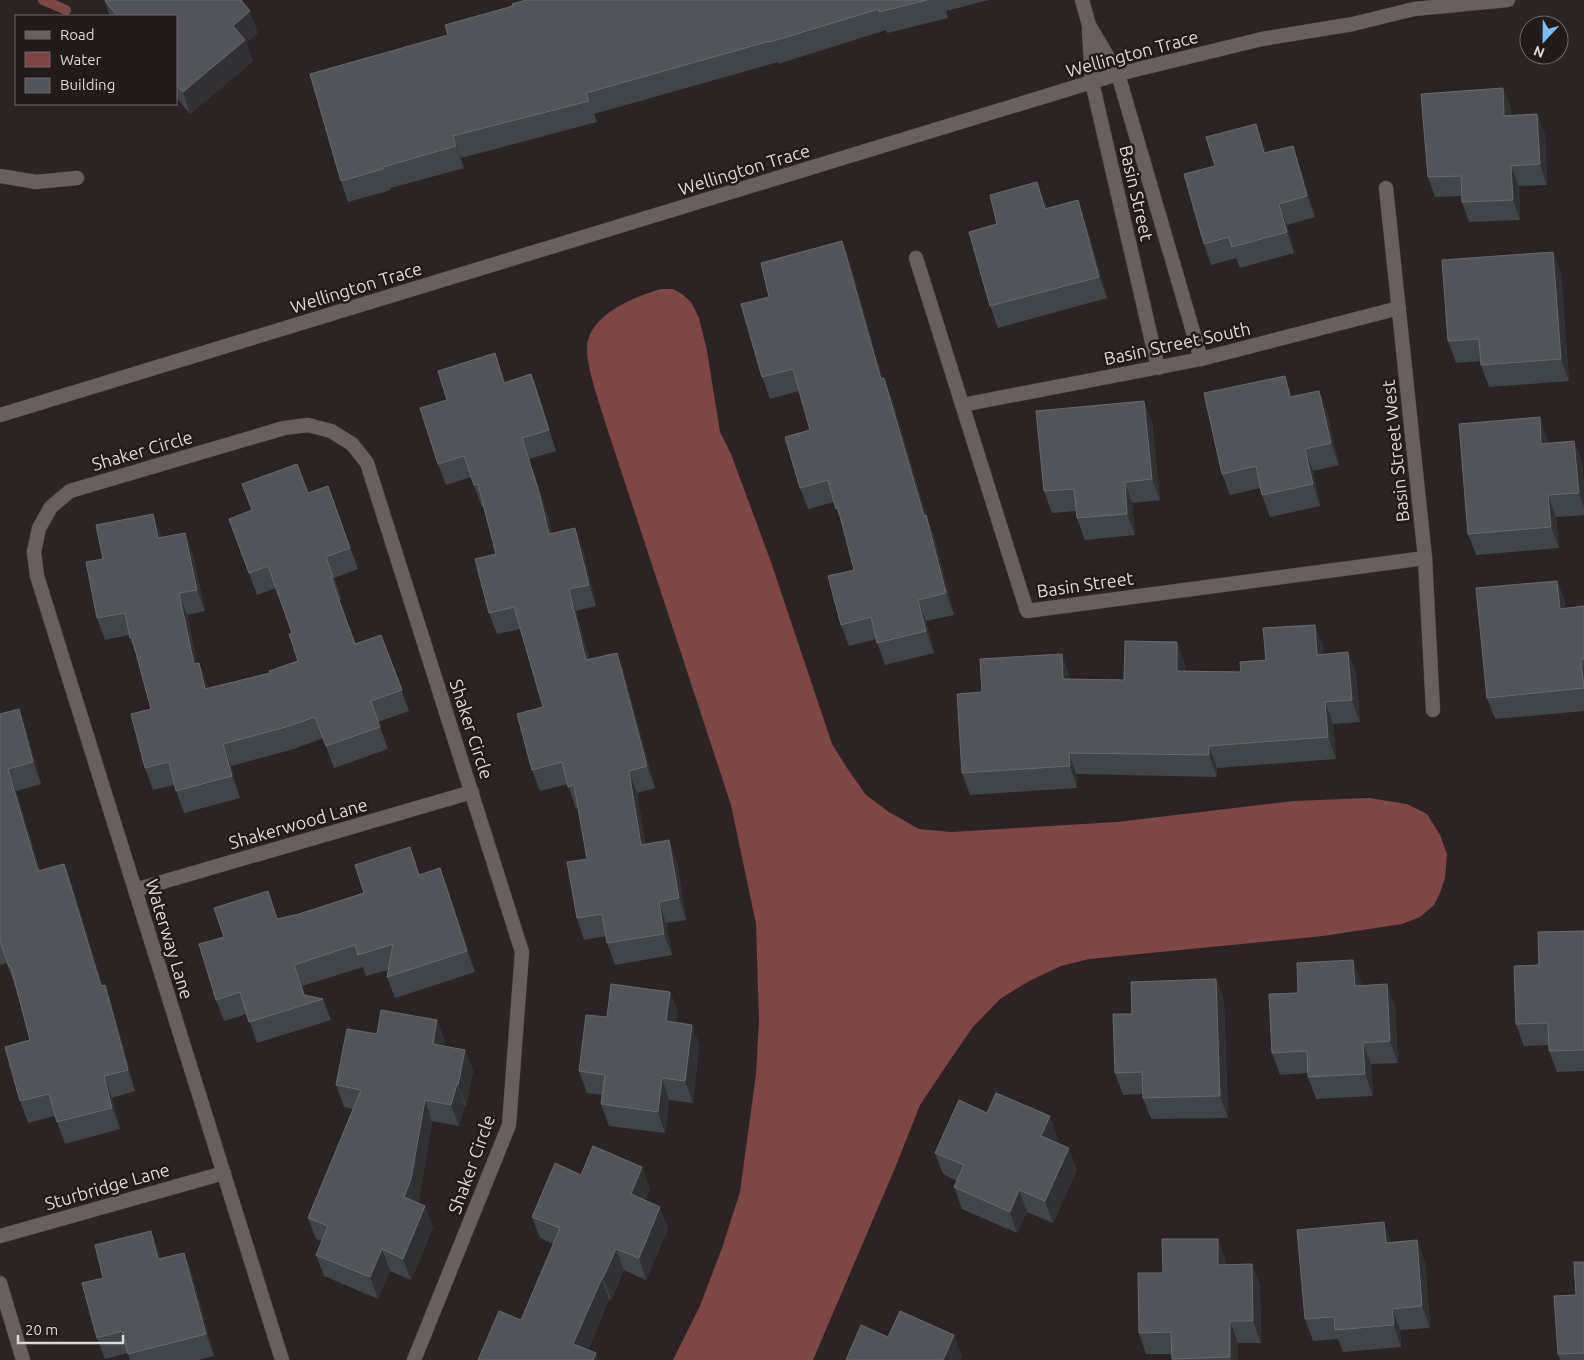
<svg xmlns="http://www.w3.org/2000/svg" width="1584" height="1360" font-family="Ubuntu,sans-serif">
<style>
.water{fill:#7e4644}
.lines{fill:none;stroke-linecap:round;stroke-linejoin:round}
.stream{stroke:#7e4644;stroke-width:10}
.minor-casing{stroke:#494242;stroke-width:15}
.tertiary-casing{stroke:#494242;stroke-width:15}
.minor{stroke:#695f5e;stroke-width:14}
.tertiary{stroke:#695f5e;stroke-width:14}
.wall{fill:#40454a}
.shaded-wall{fill:#313134}
.building{fill:#515559;stroke:#67696d}
.labels{text-anchor:middle;dominant-baseline:central;stroke-width:5;stroke-linejoin:round;paint-order:stroke}
.street-label{font-size:18px;fill:#ded8d8;stroke:#231b1a}
</style>
<rect width="100%" height="100%" fill="#2c2424"/>
<path class="water" d="M661 289H673L682 294 691 302 699 318 707 351 720 432 731 454 771 562 832 744 847 768 866 795 889 812 919 829 951 832 1117 822 1294 801 1369 798 1407 804 1427 814 1440 835 1447 854 1445 878 1440 893 1434 905 1420 917 1402 924 1323 936 1089 959 1061 966 1029 981 1000 999 973 1027 950 1060 920 1105 895 1168 813 1360H673L700 1306 722 1248 740 1192 756 1074 759 1021 756 924 731 805 606 425C600 404 587 370 587 349 587 315 634 297 661 289Z"/>
<g class="lines">
<polyline class="stream" points="43,0 66,10"/>
<g class="minor-casing">
<g id="minor">
<polyline points="1082,0 1089,25 1118,74 1201,359"/>
<polyline points="1089,29 1092,82 1158,368"/>
<polyline points="0,176 36,182 77,178"/>
<polyline points="1386,188 1425,558 1433,710"/>
<polyline points="916,258 1027,611 1425,558"/>
<polyline points="962,405 1201,359 1399,308"/>
<polyline points="135,890 472,792"/>
<polyline points="0,1236 224,1173"/>
<polyline points="0,1283 23,1360"/>
<polyline points="282,1360 37,576 34,552 39,528 51,507 70,491 284,428 308,425 331,431 352,444 367,463 522,952 509,1125 414,1360"/>
</g>
</g>
<g class="tertiary-casing">
<polyline id="tertiary" points="0,415 1118,74 1262,39 1353,24 1414,9 1508,0"/>
</g>
<use href="#minor" class="minor"/>
<use href="#tertiary" class="tertiary"/>
</g>
<g class="wall">
<polygon points="526,0 989,0 946,11 948,18 887,33 886,30 778,64 778,62 594,114 597,122 461,158 464,168 391,188 391,190 348,202 341,181 448,35"/>
<polygon points="105,1 258,33 246,43 253,61 190,114 176,97 176,16 110,16"/>
<polygon points="1511,108 1511,115 1537,114 1545,135 1547,185 1519,186 1520,220 1469,222 1462,202 1462,196 1435,197 1428,177"/>
<polygon points="1264,145 1266,153 1300,167 1315,217 1287,225 1294,253 1240,268 1236,258 1211,265 1204,244 1215,166"/>
<polygon points="1045,203 1047,208 1085,221 1107,298 998,328 990,306 997,224"/>
<polygon points="1553,252 1561,274 1569,381 1489,387 1481,365 1480,361 1456,363 1448,341"/>
<polygon points="850,263 882,379 892,400 926,515 934,537 954,615 926,621 934,653 885,665 876,639 849,646 841,625 854,570 844,530 834,502 808,509 800,488 810,430 799,391 770,399 762,377 769,297"/>
<polygon points="495,353 505,382 531,374 539,396 556,451 529,459 547,514 552,534 583,550 596,606 576,611 589,660 617,653 624,674 655,788 637,793 645,844 677,862 686,920 666,923 672,955 615,965 607,943 606,936 584,940 577,918 587,859 578,808 576,809 568,784 540,791 532,770 543,707 521,629 497,634 489,613 496,554 483,506 482,507 471,477 446,485 438,464 447,400"/>
<polygon points="1319,391 1327,412 1339,465 1313,471 1320,506 1270,517 1262,495 1260,488 1230,495 1222,474 1292,396"/>
<polygon points="1152,422 1160,500 1132,503 1135,535 1085,540 1077,518 1076,511 1052,513 1044,491"/>
<polygon points="1547,439 1548,443 1574,441 1582,463 1584,487 1584,515 1556,517 1559,548 1476,555 1468,534"/>
<polygon points="328,486 358,569 334,578 341,599 339,600 355,644 381,635 409,711 378,722 388,749 334,768 323,738 294,749 231,766 240,798 184,813 174,785 153,790 145,768 151,709 138,660 129,635 105,640 97,618 103,559 153,514 161,537 193,554 205,611 187,615 197,663 199,663 208,688 270,673 298,661 292,633 276,588 257,595 229,519 308,493"/>
<polygon points="1557,581 1565,602 1565,608 1584,606 1584,711 1495,719 1487,698"/>
<polygon points="1323,646 1323,654 1356,673 1360,722 1333,724 1336,759 1217,768 1217,777 1076,774 1077,788 970,795 962,773 982,692 1062,654 1069,676 1070,679 1124,680 1185,664 1185,671 1241,672 1266,660"/>
<polygon points="19,709 26,730 41,784 16,791 40,871 64,864 72,885 102,985 105,985 112,1006 135,1091 112,1098 120,1129 65,1144 55,1116 28,1123 20,1101 30,1040 16,989 7,963 0,965 0,714"/>
<polygon points="420,874 448,889 475,972 395,998 387,977 388,970 366,976 363,967 302,986 305,995 323,999 331,1020 257,1043 247,1014 224,1021 216,1000 224,937 277,919 299,914"/>
<polygon points="1584,931 1584,1071 1557,1072 1549,1051 1549,1045 1524,1046 1516,1024 1539,965"/>
<polygon points="1216,979 1224,1001 1228,1118 1151,1119 1143,1098 1143,1094 1123,1095 1115,1073 1132,1014"/>
<polygon points="1361,981 1361,986 1387,984 1395,1006 1398,1063 1371,1064 1373,1096 1316,1099 1308,1077 1308,1073 1280,1075 1272,1053 1298,993"/>
<polygon points="670,992 678,1013 676,1023 692,1025 699,1046 693,1103 669,1100 665,1133 609,1126 601,1104 602,1095 587,1093 579,1071"/>
<polygon points="437,1020 445,1042 444,1046 465,1050 473,1071 466,1106 465,1106 459,1126 432,1121 418,1203 433,1227 411,1280 390,1271 378,1299 324,1276 316,1255 322,1241 316,1239 308,1218 353,1109 344,1107 336,1085 377,1034"/>
<polygon points="987,1113 1058,1138 1056,1142 1077,1170 1053,1223 1027,1212 1017,1233 962,1209 954,1187 957,1181 943,1174 935,1153"/>
<polygon points="581,1175 650,1189 645,1200 668,1228 646,1280 624,1270 611,1300 609,1299 588,1350 596,1353 598,1360 478,1360 521,1320 554,1244 540,1238 532,1217"/>
<polygon points="1417,1240 1425,1262 1430,1328 1400,1330 1401,1347 1343,1352 1338,1339 1313,1341 1305,1319 1392,1242"/>
<polygon points="159,1252 160,1259 184,1253 192,1274 214,1356 198,1360 130,1360 128,1353 105,1359 97,1338 103,1278"/>
<polygon points="1226,1260 1226,1264 1252,1264 1260,1286 1261,1343 1238,1343 1238,1360 1172,1360 1172,1354 1146,1354 1139,1333 1163,1273"/>
<polygon points="1584,1262 1584,1360 1560,1360 1558,1354 1576,1295"/>
</g>
<g class="shaded-wall">
<polygon points="250,11 258,33 246,43 253,61 190,114 183,92 233,26"/>
<polygon points="1503,88 1511,108 1512,136 1504,116"/>
<polygon points="1537,114 1545,135 1547,185 1540,164"/>
<polygon points="1256,124 1264,145 1272,175 1264,153"/>
<polygon points="453,136 461,158 464,168 456,146"/>
<polygon points="1293,146 1300,167 1315,217 1307,196"/>
<polygon points="1511,166 1519,186 1520,220 1513,200"/>
<polygon points="1037,182 1045,203 1053,230 1045,209"/>
<polygon points="1078,200 1085,221 1107,298 1099,277"/>
<polygon points="1279,204 1287,225 1294,253 1287,232"/>
<polygon points="842,241 850,263 889,401 881,379"/>
<polygon points="1553,252 1561,274 1569,381 1561,359"/>
<polygon points="495,353 503,375 512,404 504,383"/>
<polygon points="531,374 539,396 556,451 549,430"/>
<polygon points="1285,376 1292,397 1290,397"/>
<polygon points="884,378 892,400 930,529 926,515 934,537 954,615 946,593"/>
<polygon points="1319,391 1327,412 1339,465 1331,443"/>
<polygon points="1144,401 1152,422 1160,500 1152,479"/>
<polygon points="1540,417 1547,439 1549,465 1541,444"/>
<polygon points="522,438 547,514 557,556 549,534"/>
<polygon points="1574,441 1582,463 1584,487 1584,508 1579,493"/>
<polygon points="1305,449 1313,471 1320,506 1313,484"/>
<polygon points="1125,482 1132,503 1135,535 1127,514"/>
<polygon points="1548,495 1556,517 1559,548 1551,527"/>
<polygon points="153,514 161,535 166,559 158,538"/>
<polygon points="575,528 583,550 596,606 589,585"/>
<polygon points="185,533 193,554 205,611 197,590"/>
<polygon points="1557,581 1565,602 1568,631 1560,609"/>
<polygon points="569,589 576,611 594,682 586,660"/>
<polygon points="179,593 187,615 202,686 194,664"/>
<polygon points="918,600 926,621 934,653 926,631"/>
<polygon points="1315,625 1323,646 1325,676 1317,655"/>
<polygon points="1177,642 1185,664 1184,692 1177,671"/>
<polygon points="1348,652 1356,673 1360,722 1352,700"/>
<polygon points="617,653 624,674 655,788 647,766"/>
<polygon points="1062,654 1069,676 1071,700 1063,679"/>
<polygon points="1581,659 1584,668 1584,690 1584,688"/>
<polygon points="199,663 207,684 213,710 205,689"/>
<polygon points="1325,702 1333,724 1336,759 1328,737"/>
<polygon points="19,709 26,730 41,784 33,762"/>
<polygon points="223,744 231,766 240,798 232,776"/>
<polygon points="1209,746 1217,768 1217,777 1209,755"/>
<polygon points="1069,753 1076,774 1077,788 1070,766"/>
<polygon points="8,769 16,791 46,893 38,871"/>
<polygon points="629,771 637,793 649,866 641,845"/>
<polygon points="669,840 677,862 686,920 679,898"/>
<polygon points="64,864 72,885 109,1007 101,986"/>
<polygon points="440,868 448,889 475,972 467,951"/>
<polygon points="659,902 666,923 672,955 664,934"/>
<polygon points="1353,960 1361,981 1362,1008 1355,986"/>
<polygon points="294,965 302,986 307,1004"/>
<polygon points="1216,979 1224,1001 1228,1118 1220,1096"/>
<polygon points="1387,984 1395,1006 1398,1063 1390,1041"/>
<polygon points="105,985 112,1006 135,1091 128,1070"/>
<polygon points="670,992 678,1013 674,1043 666,1021"/>
<polygon points="437,1020 445,1042 440,1065 433,1044"/>
<polygon points="692,1025 699,1046 693,1103 685,1081"/>
<polygon points="1363,1043 1371,1064 1373,1096 1365,1074"/>
<polygon points="465,1050 473,1071 466,1106 458,1085"/>
<polygon points="104,1076 112,1098 120,1129 112,1108"/>
<polygon points="662,1078 669,1100 665,1133 658,1112"/>
<polygon points="457,1084 465,1106 459,1126 451,1105"/>
<polygon points="425,1100 432,1121 419,1201 412,1218 404,1197"/>
<polygon points="1050,1116 1058,1138 1049,1157 1041,1136"/>
<polygon points="1069,1148 1077,1170 1053,1223 1045,1201"/>
<polygon points="642,1167 650,1189 639,1216 631,1194"/>
<polygon points="1019,1190 1027,1212 1017,1233 1010,1212"/>
<polygon points="425,1206 433,1227 411,1280 403,1259"/>
<polygon points="660,1207 668,1228 646,1280 639,1258"/>
<polygon points="1384,1222 1392,1243 1386,1243"/>
<polygon points="151,1231 159,1252 166,1281 158,1259"/>
<polygon points="1218,1239 1226,1260 1226,1286 1218,1265"/>
<polygon points="1417,1240 1425,1262 1430,1328 1422,1306"/>
<polygon points="382,1249 390,1271 378,1299 370,1277"/>
<polygon points="616,1249 624,1270 611,1300 603,1278"/>
<polygon points="184,1253 192,1274 214,1356 206,1334"/>
<polygon points="1252,1264 1260,1286 1261,1343 1253,1321"/>
<polygon points="602,1278 609,1299 584,1360 573,1344"/>
<polygon points="1392,1309 1400,1330 1401,1347 1394,1325"/>
<polygon points="1230,1321 1238,1343 1238,1360 1231,1360 1230,1357"/>
<polygon points="954,1335 962,1356 960,1360 942,1360"/>
<polygon points="596,1353 598,1360 593,1360"/>
</g>
<g class="building">
<polygon points="106,0 241,0 250,11 233,26 245,40 183,92 176,85 176,16 118,16 105,1"/>
<polygon points="526,0 927,0 879,12 879,9 770,42 770,41 586,93 589,101 453,136 456,146 383,167 383,169 341,181 310,74 448,35 445,25 513,6 512,4"/>
<polygon points="1503,88 1504,116 1537,114 1540,164 1511,166 1513,200 1462,202 1461,176 1428,177 1421,94"/>
<polygon points="1256,124 1264,153 1293,146 1307,196 1279,204 1287,232 1232,247 1229,237 1204,244 1184,174 1215,166 1206,137"/>
<polygon points="1037,182 1045,209 1078,200 1099,277 990,306 969,232 997,224 990,195"/>
<polygon points="842,241 881,379 884,378 924,516 926,515 946,593 918,600 926,631 877,643 871,617 841,625 828,576 854,570 838,508 836,509 828,480 800,488 785,437 810,430 793,369 762,377 741,304 769,297 761,263"/>
<polygon points="1553,252 1561,359 1481,365 1479,339 1448,341 1442,260"/>
<polygon points="495,353 504,383 531,374 549,430 522,438 539,492 549,534 575,528 589,585 569,589 586,660 617,653 647,766 629,771 641,845 669,840 679,898 659,902 664,934 607,943 602,914 577,918 567,862 587,859 574,785 568,787 562,762 532,770 517,714 543,707 514,607 489,613 475,559 496,554 478,484 474,485 464,456 438,464 420,408 447,400 438,371"/>
<polygon points="1285,376 1290,397 1319,391 1331,443 1305,449 1313,484 1262,495 1256,466 1222,474 1204,393"/>
<polygon points="1144,401 1152,479 1125,482 1127,514 1077,518 1074,489 1044,491 1036,411"/>
<polygon points="1540,417 1541,444 1574,441 1579,493 1548,495 1551,527 1468,534 1459,424"/>
<polygon points="297,464 308,493 328,486 350,548 326,557 333,577 331,578 355,644 381,635 402,690 371,701 380,727 326,746 315,717 286,727 223,744 232,776 176,791 169,762 145,768 131,714 151,709 132,638 130,638 125,613 97,618 86,562 103,559 96,525 153,514 158,538 185,533 197,590 179,593 194,664 199,663 205,689 270,673 269,671 298,661 289,634 292,633 268,566 249,573 229,519 252,510 242,484"/>
<polygon points="1557,581 1560,609 1584,606 1584,659 1581,659 1584,688 1487,698 1476,588"/>
<polygon points="1315,625 1317,655 1348,652 1352,700 1325,702 1328,737 1209,746 1209,755 1069,753 1070,766 962,773 957,694 982,692 980,659 1062,654 1063,679 1124,680 1125,641 1177,642 1177,671 1241,672 1240,662 1266,660 1263,628"/>
<polygon points="19,709 33,762 8,769 38,871 64,864 101,986 105,985 128,1070 104,1076 112,1108 57,1122 49,1094 20,1101 5,1047 30,1040 11,967 9,967 0,941 0,714"/>
<polygon points="410,847 419,875 440,868 467,951 387,977 393,944 358,955 355,945 294,965 304,995 323,999 249,1022 240,992 216,1000 199,944 224,937 214,908 268,891 277,919 299,914 364,893 355,865"/>
<polygon points="1584,931 1584,1050 1549,1051 1548,1023 1516,1024 1514,966 1539,965 1538,932"/>
<polygon points="1353,960 1355,986 1387,984 1390,1041 1363,1043 1365,1074 1308,1077 1307,1051 1272,1053 1269,994 1298,993 1297,963"/>
<polygon points="1216,979 1220,1096 1143,1098 1142,1072 1115,1073 1113,1014 1132,1014 1131,982"/>
<polygon points="611,984 670,992 666,1021 692,1025 685,1081 662,1078 658,1112 601,1104 605,1075 579,1071 586,1015 607,1017"/>
<polygon points="381,1010 437,1020 433,1044 465,1050 458,1085 457,1084 451,1105 425,1100 411,1179 404,1197 425,1206 403,1259 382,1249 370,1277 316,1255 328,1226 308,1218 361,1090 336,1085 347,1029 377,1034"/>
<polygon points="996,1093 1050,1116 1041,1136 1069,1148 1045,1201 1019,1190 1010,1212 954,1187 964,1165 935,1153 959,1100 987,1113"/>
<polygon points="593,1146 642,1167 631,1194 660,1207 639,1258 616,1249 603,1278 602,1278 573,1344 596,1353 593,1360 478,1360 499,1311 521,1320 560,1228 532,1217 555,1163 581,1175"/>
<polygon points="1384,1222 1386,1243 1417,1240 1422,1306 1392,1309 1394,1325 1335,1330 1334,1317 1305,1319 1297,1230"/>
<polygon points="151,1231 158,1259 184,1253 206,1334 128,1354 122,1331 97,1338 82,1283 103,1278 95,1245"/>
<polygon points="1162,1239 1218,1239 1218,1265 1252,1264 1253,1321 1230,1321 1230,1357 1172,1359 1171,1332 1139,1333 1138,1273 1163,1273"/>
<polygon points="1574,1262 1584,1262 1584,1353 1558,1354 1554,1296 1576,1295"/>
<polygon points="900,1311 954,1335 943,1360 846,1360 861,1325 888,1337"/>
</g>
<g class="labels">
<g class="street-label">
<text transform="translate(1132 53) rotate(-15)">Wellington Trace</text>
<text transform="translate(744 169) rotate(-17)">Wellington Trace</text>
<text transform="translate(1137 193) rotate(77)">Basin Street</text>
<text transform="translate(356 287) rotate(-17)">Wellington Trace</text>
<text transform="translate(1177 343) rotate(-12)">Basin Street South</text>
<text transform="translate(142 450) rotate(-16)">Shaker Circle</text>
<text transform="translate(1395 451) rotate(-96)">Basin Street West</text>
<text transform="translate(1085 584) rotate(-8)">Basin Street</text>
<text transform="translate(472 729) rotate(72)">Shaker Circle</text>
<text transform="translate(298 823) rotate(-16)">Shakerwood Lane</text>
<text transform="translate(170 939) rotate(73)">Waterway Lane</text>
<text transform="translate(471 1164) rotate(-70)">Shaker Circle</text>
<text transform="translate(107 1186) rotate(-16)">Sturbridge Lane</text>
</g>
</g>
<rect x="15" y="15" width="162" height="90" fill="#231b1a" stroke="#6e6766"/>
<rect x="25" y="31" width="25" height="8" fill="#695f5e" stroke="#6e6766"/>
<text x="60" y="40" font-size="15" fill="#ded8d8">Road</text>
<rect x="25" y="52" width="25" height="15" fill="#7e4644" stroke="#6e6766"/>
<text x="60" y="65" font-size="15" fill="#ded8d8">Water</text>
<rect x="25" y="78" width="25" height="15" fill="#515559" stroke="#6e6766"/>
<text x="60" y="90" font-size="15" fill="#ded8d8">Building</text>
<g transform="translate(1544 40) rotate(202)"><circle r="24" fill="#231b1a" stroke="#6e6766"/>
<path d="M0-4L9 19L0 12L-9 19Z" fill="#7abef8"/>
<text y="-8" font-size="14" font-weight="bold" text-anchor="middle" fill="#ded8d8">N</text>
</g>
<path d="M18 1335v8h105v-8" fill="none" stroke="#ded8d8" stroke-width="2.5"/>
<text x="25" y="1335" font-size="15" fill="#ded8d8" stroke="#231b1a" stroke-width="4" paint-order="stroke">20 m</text>
</svg>
